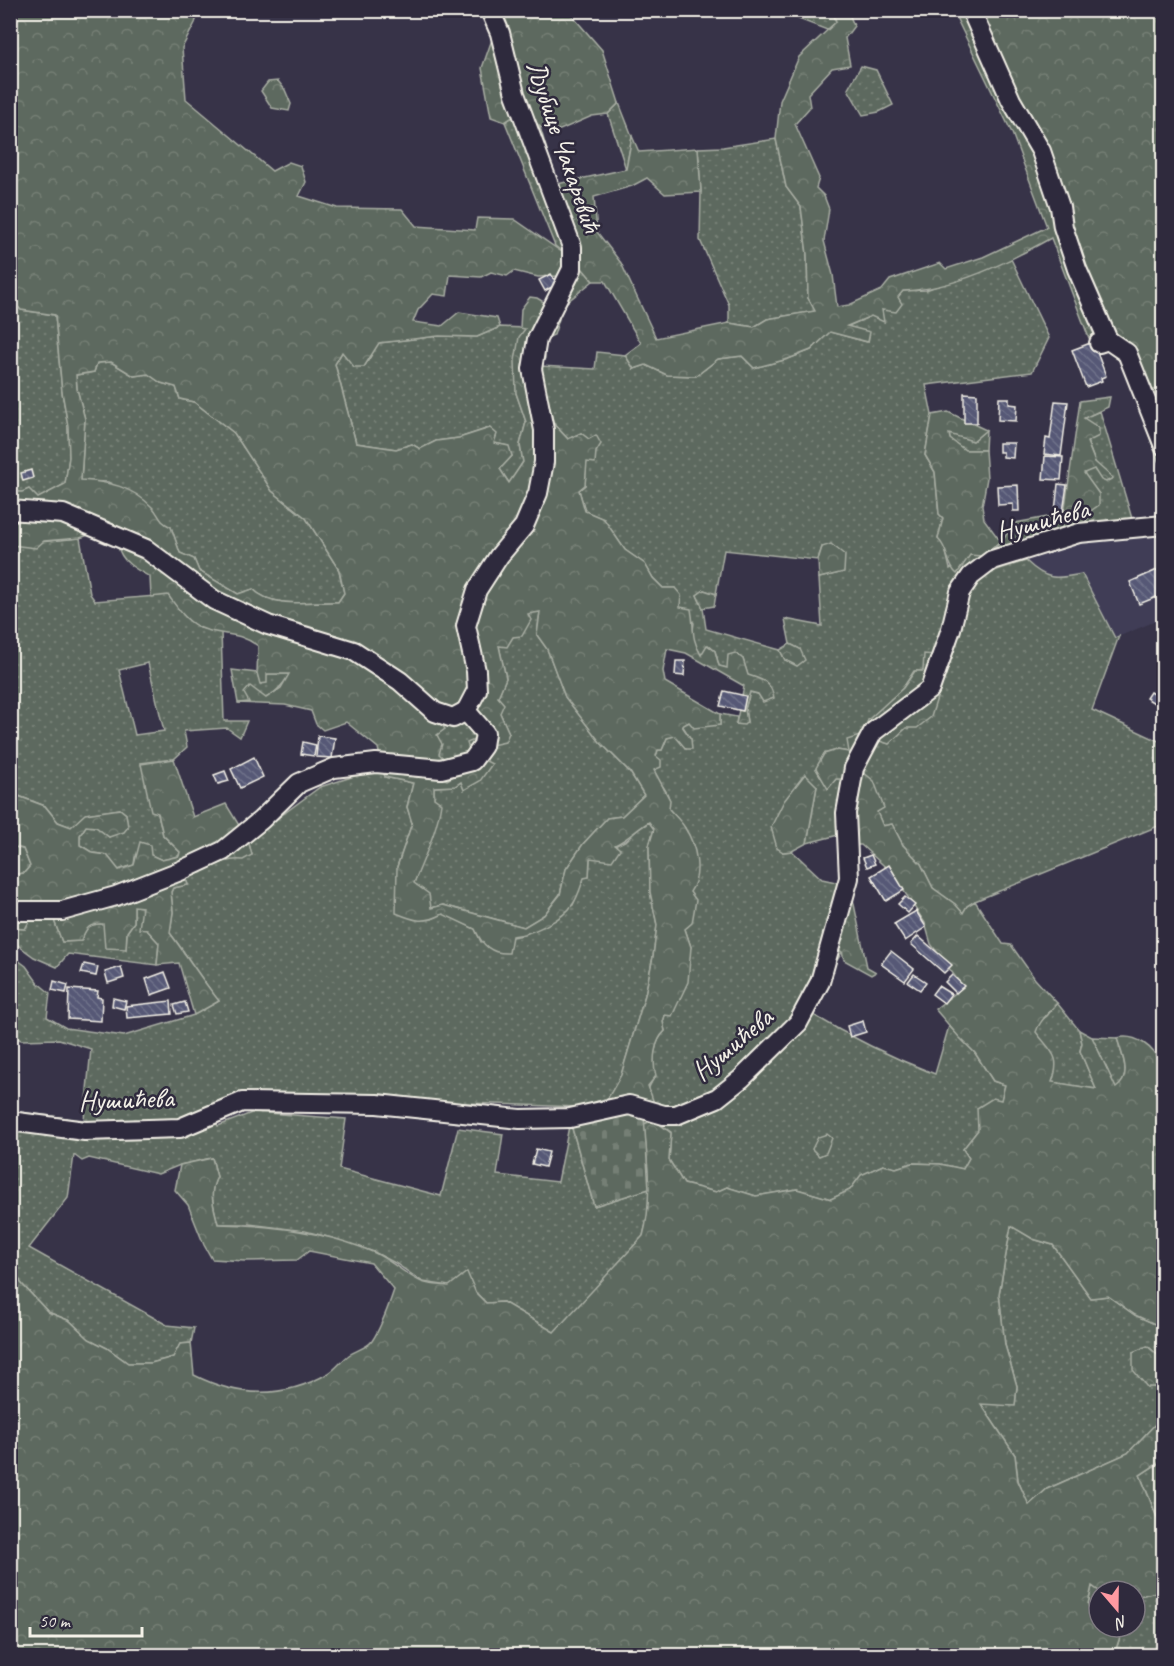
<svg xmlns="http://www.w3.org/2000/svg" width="1174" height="1666" font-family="Caveat,sans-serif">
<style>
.built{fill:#403e56}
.grass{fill:url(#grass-dots);stroke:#a8ada3;stroke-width:1.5;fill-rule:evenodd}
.forest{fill:url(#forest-crowns);stroke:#a8ada3;stroke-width:1.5;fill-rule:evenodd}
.cemetery{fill:url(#cemetery-stones);stroke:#a8ada3;stroke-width:1.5}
.building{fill:url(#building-back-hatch);stroke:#f4f1e8;stroke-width:1.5}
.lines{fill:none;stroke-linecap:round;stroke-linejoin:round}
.minor-casing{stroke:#f4f1e8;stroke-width:22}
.minor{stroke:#2f2a3d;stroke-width:18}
.labels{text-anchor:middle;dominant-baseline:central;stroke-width:5;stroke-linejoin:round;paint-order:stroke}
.street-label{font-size:28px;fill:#f4f1e8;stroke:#2f2a3d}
</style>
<defs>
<pattern id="grass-dots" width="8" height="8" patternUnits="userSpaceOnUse" patternTransform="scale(1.5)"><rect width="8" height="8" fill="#5d695e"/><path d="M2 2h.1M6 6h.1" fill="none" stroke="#757f75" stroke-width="1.8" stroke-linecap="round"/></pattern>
<pattern id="forest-crowns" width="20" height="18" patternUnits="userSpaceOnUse" patternTransform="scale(1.5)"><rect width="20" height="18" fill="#5d695e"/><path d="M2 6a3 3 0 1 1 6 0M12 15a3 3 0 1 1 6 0" fill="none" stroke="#757f75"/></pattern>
<pattern id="cemetery-stones" width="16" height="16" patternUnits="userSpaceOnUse" patternTransform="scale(1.5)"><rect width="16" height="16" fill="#5d695e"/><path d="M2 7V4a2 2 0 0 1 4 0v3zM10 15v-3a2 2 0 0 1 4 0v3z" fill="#757f75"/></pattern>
<pattern id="building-back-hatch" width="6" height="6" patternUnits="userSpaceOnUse" patternTransform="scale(1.5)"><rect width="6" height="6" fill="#565976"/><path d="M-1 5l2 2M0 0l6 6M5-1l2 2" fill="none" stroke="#6f718a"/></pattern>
</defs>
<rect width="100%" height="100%" fill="#373348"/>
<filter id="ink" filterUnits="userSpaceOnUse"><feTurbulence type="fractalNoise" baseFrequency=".0167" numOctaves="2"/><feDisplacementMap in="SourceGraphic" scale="12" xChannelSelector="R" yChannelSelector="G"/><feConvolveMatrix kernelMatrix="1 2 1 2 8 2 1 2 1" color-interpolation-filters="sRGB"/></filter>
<g filter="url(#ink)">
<polygon class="built" points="1163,521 1163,618 1115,638 1082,574 1054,579 1039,573 1026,561 1063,549 1088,537"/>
<g class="grass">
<polygon points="778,11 833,11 836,22 827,30"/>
<polygon points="861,66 876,70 893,105 879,112 863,115 848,89"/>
<polygon points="619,103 632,136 626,169 608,114"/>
<polygon points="525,109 540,127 557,184 577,261 593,281 557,310 569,257 555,246 505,122"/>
<polygon points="776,139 786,187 801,207 807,254 808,298 816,311 767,319 754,327 729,323 729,305 700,240 701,192 698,148 723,147"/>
<path d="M1011 259 1049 338 1032 372 926 385 932 415 925 455 935 472 939 514 943 518 938 539 944 544 950 569 970 555 991 551 1001 542 1015 523 1064 514 1084 526 1099 494 1083 473 1094 468 1095 462 1087 441 1084 418 1100 411 1133 522 987 569 968 586 947 656 923 671H914L903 688 890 701 849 752 837 750 824 754 816 769 828 788 836 779H845L856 784 838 835 807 843 817 786 783 852 792 851 822 879 850 885 842 952 807 1011C848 1036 890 1057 935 1074L949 1026 975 1053 993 1081 1005 1085 1001 1101 963 1149 969 1158 963 1169 940 1164 912 1163 896 1168 883 1165 861 1175 850 1190 831 1199 797 1189 756 1196 727 1187 716 1192 684 1184 669 1160 671 1132 654 1120 644 1124C643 1108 646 1089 655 1076 652 1061 654 1041 665 1031L663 1022 665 1015 691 947 685 929 690 892 685 828 669 809C672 789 657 785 654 769 653 763 656 755 658 750H662L667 738 676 735 686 749 691 739 682 725 689 722 720 725V714L737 717 736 724 747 722 745 709 750 692 758 694 748 676 743 659 727 668 719 666 715 651 708 645 701 656 692 637 694 623 679 608 675 588H663L653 578 645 564 625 550 604 519 585 511 579 490 585 485 588 439 581 433 568 439 554 424 538 370 540 366 595 369 597 352 625 355 634 369 646 365 667 375 696 376 718 359 742 356 754 368 788 359 811 350 830 332 867 342 846 327 871 316 903 291 926 290ZM822 547 843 572 819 578 822 626 785 619 790 644 800 649 785 660 780 650 706 629 703 608 697 595 704 590 716 594 724 550 818 560Z"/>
<polygon points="10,299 21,310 55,315 62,392 68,426 69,457 65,484 38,499 22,492 11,492"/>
<polygon points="500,327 526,328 516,393 526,422 520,445 523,462 509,483 500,469 512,456 508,446 494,443 489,428 459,438 436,441 420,449 412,444 396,449 356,443 335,364 342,352 364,367 378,343 439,336 477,337"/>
<path d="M111 362 134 376 148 374 161 383 176 387 180 399 194 402 234 433 272 491 306 518 339 570 344 593 338 602C311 601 272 609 253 589L238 594 199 571 194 559 180 553 171 527 160 521 154 509 108 482 81 481 85 419 77 389 76 375 94 372 97 363Z"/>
<polygon points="1159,382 1163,383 1163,486 1159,463 1134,393"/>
<polygon points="986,430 985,450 965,450 950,440 949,433 973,441"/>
<path d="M80 538 90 594 95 601 168 595 186 618 200 628 221 632 224 721H247L240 737 227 728 184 731 187 747 174 759 141 763 158 813 163 835 180 852 179 856 162 860 151 855 135 857 134 865 118 870 107 855 93 853 80 845V835L86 826 96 827 109 837 128 827 126 814 120 809 86 814 71 827 58 822 45 806 11 793 10 545ZM148 663 164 731 135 735 119 670Z"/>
<path d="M1026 561C1047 581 1055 579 1082 574L1115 638 1119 636 1092 710 1163 743V824L975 901 967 906 963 913 955 904 933 888 921 864 903 845 892 824 883 826 857 768 874 744 880 741 889 744 906 728 973 587 990 572Z"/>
<path d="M540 611 537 635 547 649 565 697 600 742 630 772 644 795 622 816 607 818 583 844 566 869 560 894 544 915 524 927 443 905 431 908 414 883C425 853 434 818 434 787L455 786 461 782 464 789 474 764 447 780 433 775 439 754 436 718 472 723 509 733 500 713 498 697 506 678 499 646 513 637 527 614Z"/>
<path d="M232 670 257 673 261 684 267 674H290C276 696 263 703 238 703Z"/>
<path d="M383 767 385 777 413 783 407 807 412 823 397 867 432 919 443 913 475 929 481 942 524 935 573 905 584 877H589L590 858 627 840 638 829 649 822 654 829 649 846 650 892 657 925 653 957 645 995 621 1075 608 1098 580 1107 233 1095 231 1099 210 1110 218 1126 254 1112 346 1119 339 1169 441 1196 458 1128 503 1134 497 1175 558 1182 570 1121 594 1206 649 1189 648 1216 643 1236 555 1333 503 1302 486 1303 476 1293 449 1286 423 1282 395 1263 374 1252 332 1238 305 1231 249 1224H218C214 1207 208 1193 217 1177L212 1158 180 1165 158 1174 89 1158 82 1161 74 1155 68 1198 29 1248 167 1325 194 1328 191 1343 180 1344 174 1357 151 1363H128L107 1348 89 1339 70 1321 48 1312 21 1283 14 1268H11V1111L84 1120 91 1049 59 1039 21 1040 11 1035V955L26 966 38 983 50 993 47 1017 66 1028 124 1036 194 1015 219 1001C201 979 187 955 170 933L173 912 171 892 173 888 188 885 185 876 215 863 252 855 248 840 320 787Z"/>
<polygon points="11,846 23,849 30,866 24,873 11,875"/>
<path d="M134 906 143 907 147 930 159 943 157 965 68 954 57 967 34 957 11 940V928L25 929 31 918 54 920 62 942 81 941C86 927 89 923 104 924L126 949 127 932 134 922Z"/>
<polygon points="1057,1003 1079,1030 1082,1043 1080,1051 1096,1089 1051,1082 1036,1032 1038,1023 1047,1016"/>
<path d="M1092 1037 1117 1038C1122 1056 1133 1076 1116 1089Z"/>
<polygon points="1011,1225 1033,1239 1053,1245 1091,1298 1108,1296 1135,1315 1157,1325 1163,1322 1163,1377 1160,1357 1148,1346 1133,1352 1147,1387 1163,1387 1163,1416 1128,1453 1047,1489 1028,1506 1018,1480 1015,1455 981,1404 1015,1405 1017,1386 1005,1345 999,1294"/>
<polygon points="1163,1460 1163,1526 1160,1524 1140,1475"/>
<polygon points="1092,1586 1099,1591 1099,1619 1092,1620 1088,1604"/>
<polygon points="1156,1592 1163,1599 1163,1655 1114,1656 1122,1631 1121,1627 1135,1627 1135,1597"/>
</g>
<g class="forest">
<path d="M11 11H199L195 23 182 48 186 99 272 171 289 162 301 166 306 182 299 196 337 208 402 209 416 226 475 230 477 218 514 219 569 257 559 276 538 277 514 271 507 276 491 272 481 277 450 275 447 296 433 294 418 310 413 322 442 326 459 312 497 318 500 327 477 337 439 336 379 343 364 367H354L342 352 335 364 356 443 396 449 412 444 420 449 436 441 459 438 490 428 497 434 494 443 509 446 512 456 500 469 509 483 523 462 520 445 526 422 516 393 515 361 519 337 525 329 520 328 521 309 530 297 537 298 557 310 559 319 554 335 544 339 545 358 538 370 554 424 568 439 581 433 589 439 596 435 601 444 596 452 595 463 587 462 585 485 579 490 585 511 604 519 625 550 645 564 653 578 663 588H675L681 595 680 607 691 609C695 629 690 636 701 655L707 645 715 651 719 666 727 668 728 655 735 653 743 659 748 675C763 680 771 681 774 698L763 702 758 694 750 692 745 709 747 722 744 725 736 724 744 686 686 653 667 649 663 671 665 682 720 714V725L694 728 689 722 682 726 691 739 692 749H686L675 736 667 738 662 750H658L656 756 661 760V767L654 770 670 800 669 809C674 815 681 821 685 828 696 845 703 874 690 892L696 900 692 923 685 929 691 947 688 982 672 1016 665 1015 663 1022 665 1031C654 1041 652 1061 656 1076L648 1086 654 1103 637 1101 580 1107 608 1098 621 1075 645 995 653 957 657 925 650 892 649 846 654 829 649 822C637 829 628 839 615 845L620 849 612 861 590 858 589 877 584 878C581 886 578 897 573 904 563 920 530 935 512 936L509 953C491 954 482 945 475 929L443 914C424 924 415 921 396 913L397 867 412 823 407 807 413 783 385 777 378 748 346 722 323 730 316 724 311 711 285 705 238 703 249 702 244 693 250 686 266 698 281 688 289 674H267V683L260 684 257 673 258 646C236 630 223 637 201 628 187 623 177 607 168 595L151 597 150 577C137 570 121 562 118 546L94 533 80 538 44 541 36 548 11 545V492H22L29 489 38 498 65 484 69 457 68 426 62 392 55 315 21 310 11 299ZM111 362 134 376 148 374 161 383 176 387 180 399 194 402 234 433 272 491 306 518 339 570 344 593 338 602C311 601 272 609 253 589L238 594 199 571 194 559 180 553 171 527C157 520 161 516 152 507 131 486 110 482 81 480L85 419 77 389 76 375 94 372 97 363ZM540 612 537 635 547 649 565 697 600 742 630 772 644 795 622 816 607 818 583 844 566 869 560 895 544 915 524 927 443 905 431 908 429 894 414 883C424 857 437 832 441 803L434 798V787L455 786 461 782 464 790 480 781 492 764 484 760 479 738 467 743 474 765 447 780 434 775 447 761 439 754 442 744 437 735 445 729 437 718 466 725 472 723 492 745 505 742 509 733 500 713 504 704 498 697 506 678 499 646 507 647 513 637 522 636 531 620 528 614Z"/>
<polygon points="502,11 568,11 602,50 619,103 608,114 592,116 560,130 540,127 525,109 505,122 491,117 482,68"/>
<path d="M833 11H848L854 26 845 38 850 65 832 68 808 94 810 107 795 124 819 178 816 188 824 196 829 209 824 241 833 275 837 307 849 305 882 290 890 280 940 263 946 269 983 257 1047 227 1012 133 953 11H1163V383H1159L1156 390 1147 389 1137 384 1120 361 1089 338 1051 238C1006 263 955 289 903 291L898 297 902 304 896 312 882 310 884 322 871 316 847 326 870 332 868 342 830 332 811 350 788 359 754 368 742 356 718 359 696 376 667 375 646 365 634 369 625 355 641 343 605 281H593L577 262 557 184 626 169 632 136 639 152 698 148 701 192 665 194 647 178 632 186 594 197 597 232 621 263 656 338 729 323 754 327 767 319 815 311 808 298 807 254 801 207 786 187 776 139 780 101 799 57 836 22Z"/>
<polygon points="278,81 285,90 291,104 289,111 272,108 261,91 268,82"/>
<polygon points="1110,397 1108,407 1084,418 1099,428 1099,436 1087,442 1095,462 1113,478 1106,482 1101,480 1094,469 1084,473 1099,494 1099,505 1092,510 1083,526 1064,514 1080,401"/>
<path d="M948 412 986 430 973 441 949 434 950 439 965 450H985L987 478 982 506 984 519 1001 542 981 556 970 555 957 574C946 565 949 549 938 539L943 518 939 514 935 472 925 455 932 415Z"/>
<path d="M1088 537C1057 556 985 561 970 593L931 717 917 728H906L889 744 880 741 874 744 858 768 874 781 884 808 877 812 883 826 892 824 903 845 921 864 933 888 955 904 963 913 967 906 975 901 1003 944 1011 945 1035 979 1057 1003C1049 1013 1039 1021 1036 1032 1051 1052 1062 1056 1052 1082L1096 1089 1080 1051 1082 1043 1079 1030 1092 1037 1116 1088C1133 1076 1122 1055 1117 1038 1135 1033 1155 1047 1161 1066 1163 1072 1161 1083 1161 1090L1164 1091 1163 1322 1157 1325 1135 1315 1108 1296 1091 1298 1053 1245 1033 1239 1011 1226 999 1294 1005 1345 1017 1386 1015 1406 981 1404 1015 1455 1018 1481 1029 1505 1047 1489 1128 1453 1163 1416V1460L1140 1475 1159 1523 1163 1526V1599L1156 1592 1135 1597V1591H1099L1092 1586 1088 1604 1092 1620 1099 1619V1627H1121L1122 1631 1114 1655H11L10 1268H14L21 1283 48 1312 70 1321 89 1339 107 1348 128 1363H151L173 1357 180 1344 191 1343 194 1375C239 1398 284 1399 329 1373 337 1368 342 1360 349 1355 356 1350 367 1348 372 1341 382 1326 388 1307 394 1290L371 1263 309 1251 297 1260 245 1261 212 1259 204 1245 188 1205 175 1190 180 1165 212 1158 217 1177C208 1193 214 1207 218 1224 271 1225 327 1231 375 1253 392 1261 407 1276 422 1282 430 1285 441 1285 449 1286L467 1272 476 1293 486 1303 503 1302 554 1332 643 1236C653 1199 647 1162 644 1124L654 1120 671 1133 669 1160 684 1184 716 1192 727 1187 756 1196 797 1189 831 1199 850 1190 861 1175 883 1165 896 1168 912 1163 940 1164 963 1169 969 1158 963 1149 978 1130 977 1108 993 1098 1001 1100 1005 1085 993 1081 975 1053 959 1037 935 1009 963 987 931 944 925 923 892 873 861 845H853L845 779H836L828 789 816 768 824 754 837 750 849 752 847 740 863 735 868 720 903 688 915 671H923L924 654 947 656 968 586 987 569Z"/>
<polygon points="831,544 845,555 844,572 819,578 818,560 822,547"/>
<polygon points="704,590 716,594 714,606 703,608 697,595"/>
<polygon points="790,644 800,649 805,660 797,666 785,660 780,650"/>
<path d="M174 759 193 817 226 804 248 840 252 855 243 860C221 857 206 873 185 876L188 885 173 888 171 892 173 912 170 933C187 956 201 979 219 1001L194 1015 179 963 157 965 159 943 147 930 139 929 142 907 134 906V922L127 932 126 949 105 948 103 924C89 923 86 928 81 941L62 942 54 920 31 918 25 929 11 928V875L24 873 30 866 23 849 11 846 10 793 45 806 58 822 71 827 85 814 120 809 126 814 128 827 124 832 109 837 96 827 86 826 80 835V845L93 853 107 855 119 870 134 865 140 842 150 845 151 855 162 860 179 856 180 852 163 835 158 813 151 811 141 764Z"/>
<polygon points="805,774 817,786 807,843 792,851 783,852 777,848 771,827 784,801"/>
<polygon points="850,885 867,967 876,972 871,975 844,960 842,952 826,942"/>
<polygon points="827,1134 832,1138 826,1153 819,1156 812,1149 818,1137"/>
<polygon points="1147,1346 1160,1357 1163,1387 1147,1387 1133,1370 1133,1352"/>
</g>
<polygon class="cemetery" points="627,1108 644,1116 649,1189 594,1206 570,1121"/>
<g class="building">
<polygon points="551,274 557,284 545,291 539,280"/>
<polygon points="1093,342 1106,376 1101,378 1102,381 1086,387 1072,350"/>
<polygon points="964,393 977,394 977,423 964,423"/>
<polygon points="999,398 1009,398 1009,404 1017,405 1016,421 998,420"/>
<polygon points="1055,401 1068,402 1061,456 1044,454 1046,438 1050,439"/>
<polygon points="999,443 1014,443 1013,458 1003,457 1003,452 999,452"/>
<polygon points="1045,456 1063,457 1061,480 1043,479"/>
<polygon points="31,470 33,478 23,481 21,473"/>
<polygon points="1058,484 1067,485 1063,512 1055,511"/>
<polygon points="1018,485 1019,511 1013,511 1013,504 998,505 997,486"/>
<polygon points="1164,567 1164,594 1139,604 1130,582"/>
<polygon points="676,661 685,661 684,676 675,675"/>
<polygon points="724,691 746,696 743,711 720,706"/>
<polygon points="1150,692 1164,700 1164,709 1146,698"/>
<polygon points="318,736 335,738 332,758 316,757"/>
<polygon points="303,742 316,745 314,756 301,754"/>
<polygon points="254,757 263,777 240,788 231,769"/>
<polygon points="225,771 229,781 218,784 214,775"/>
<polygon points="871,855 875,864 867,867 863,858"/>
<polygon points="889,865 904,890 886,901 871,876"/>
<polygon points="905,897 915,905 908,913 898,904"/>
<polygon points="916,911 926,927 905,941 894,924"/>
<polygon points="918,936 952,965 944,973 911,944"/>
<polygon points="891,951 914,969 905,981 881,964"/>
<polygon points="84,964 98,967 96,976 81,973"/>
<polygon points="121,967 124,978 108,983 105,972"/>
<polygon points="165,972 171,988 151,995 146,979"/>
<polygon points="914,974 926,982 920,990 908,982"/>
<polygon points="952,975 964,986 956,993 945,982"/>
<polygon points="54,981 68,985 66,993 52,990"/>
<polygon points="938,986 951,994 944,1003 932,994"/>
<polygon points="69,989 98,991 97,997 102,998 101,1021 68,1019"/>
<polygon points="113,998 126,1001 124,1009 112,1006"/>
<polygon points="171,1001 172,1014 127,1018 126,1006"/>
<polygon points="185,1002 188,1012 177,1014 174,1005"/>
<polygon points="863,1021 866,1032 850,1037 847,1026"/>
<polygon points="536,1149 549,1152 545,1167 532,1164"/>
</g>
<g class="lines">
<g class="minor-casing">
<g id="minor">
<polyline points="971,10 1011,100 1041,151 1060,207 1063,227 1077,269 1108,340"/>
<polyline points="1099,343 1108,340 1127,353 1164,446"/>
<polyline points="10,510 63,514 146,549 214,600 268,625 354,651 400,681 435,712 453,718 466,711"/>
<polyline points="466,711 477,690 476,671 466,626 477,590 499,556 524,526 538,493 544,462 544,430 532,369 537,339 572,269 572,247 515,94 500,33 490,10"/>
<polyline points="10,911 62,911 116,896 180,871 223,851 261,820 299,783 334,768 376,763 441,769 472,761 483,746 485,733 466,711"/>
<polyline points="10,1121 85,1131 180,1128 242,1102 377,1104 520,1119 570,1118 629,1105 664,1115 676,1115 717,1098 741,1079 798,1023 820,982 849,878 846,813 854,768 873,732 930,689 951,629 960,592 971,576 992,560 1079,533 1164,525"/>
</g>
</g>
<use href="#minor" class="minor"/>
</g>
</g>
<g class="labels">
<g class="street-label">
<text transform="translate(564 146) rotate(71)">Љубице Чакаревић</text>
<text transform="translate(1042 520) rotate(-15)">Нушићева</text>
<text transform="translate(732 1044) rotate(-40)">Нушићева</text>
<text transform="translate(126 1099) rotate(-2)">Нушићева</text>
</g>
</g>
<rect width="1174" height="1666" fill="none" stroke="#2f2a3d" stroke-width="36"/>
<rect x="18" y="18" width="1138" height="1630" fill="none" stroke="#f4f1e8" stroke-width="2" filter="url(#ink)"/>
<g transform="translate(1117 1609) rotate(160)"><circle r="28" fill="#2f2a3d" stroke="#7e7a81" stroke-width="1.5"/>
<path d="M0-4.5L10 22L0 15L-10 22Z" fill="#ff9aa2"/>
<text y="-9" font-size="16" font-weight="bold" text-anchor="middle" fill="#f4f1e8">N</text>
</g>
<path d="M30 1627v9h112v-9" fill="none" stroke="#f4f1e8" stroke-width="3"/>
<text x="39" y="1627" font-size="18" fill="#f4f1e8" stroke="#2f2a3d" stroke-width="4.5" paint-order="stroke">50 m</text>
</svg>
